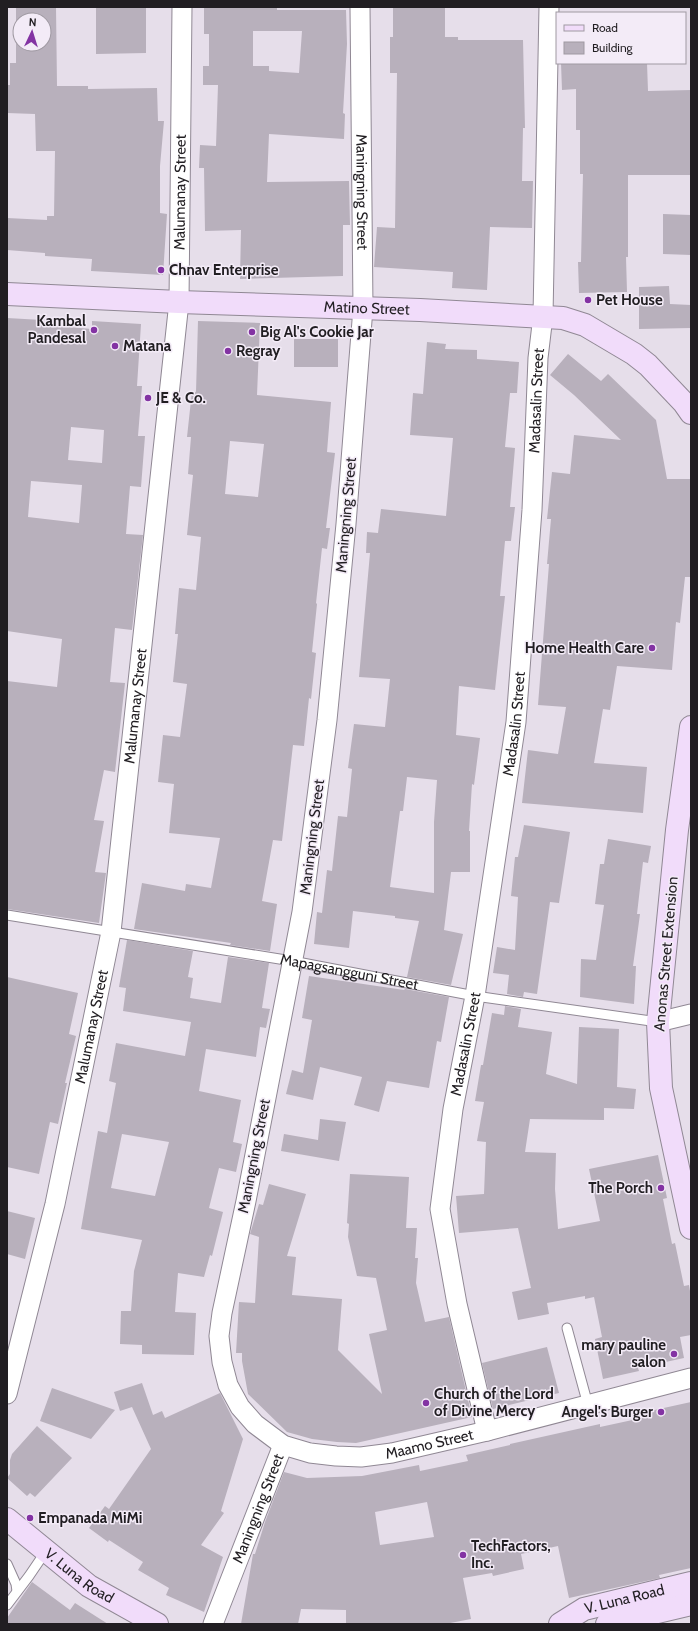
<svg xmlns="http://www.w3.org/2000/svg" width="698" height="1631" font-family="Cabin,sans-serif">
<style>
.building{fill:#b8b0bc;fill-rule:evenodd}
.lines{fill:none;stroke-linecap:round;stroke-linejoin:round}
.lane-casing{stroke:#908894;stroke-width:11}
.street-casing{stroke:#908894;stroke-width:21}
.secondary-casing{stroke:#908894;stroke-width:24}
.lane{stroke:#fff;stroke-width:9}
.street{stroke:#fff;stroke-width:19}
.secondary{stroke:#f1dcfa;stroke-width:22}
.poi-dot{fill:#8333a3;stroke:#f3ebf7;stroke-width:1.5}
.labels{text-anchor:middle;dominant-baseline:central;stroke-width:3;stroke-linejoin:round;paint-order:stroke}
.street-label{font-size:15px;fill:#211e22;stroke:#f3ebf7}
.poi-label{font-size:15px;font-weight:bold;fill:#211e22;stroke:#f3ebf7;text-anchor:start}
</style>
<rect width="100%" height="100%" fill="#e6deea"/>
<g class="building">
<path d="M16 7H56L57 86H88V89L157 88 158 121H164L160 166V213L167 214 163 275 91 271 92 259 45 256V253L7 250V218L47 220V216H54L55 151H36L35 114 7 113V85H10V63H16ZM20 20H44V44H20Z"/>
<polygon points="96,7 146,7 146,53 96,54"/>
<path d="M204 7H277V10H346L347 44 343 113 345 114 344 139 269 134 267 182 349 181 350 225H343V276L240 279 241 230 205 231 204 168H199L200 145 216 146 218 85H203V66H209V34H204ZM253 31H302L299 73 269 71V66H253Z"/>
<polygon points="393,7 445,7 445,37 458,37 458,40 523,40 525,128 523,128 522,181 533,181 532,228 490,227 487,290 452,288 453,272 374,267 377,227 395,228 397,73 390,73 390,37 393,37"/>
<polygon points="561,63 647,63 648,91 691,90 691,175 628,175 628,257 626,257 627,292 579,293 578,262 581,262 582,217 583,174 580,174 580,130 576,130 576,89 562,90"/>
<polygon points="663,214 691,215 691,255 663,254"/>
<polygon points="669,286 670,304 691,305 691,328 639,329 639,287"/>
<path d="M7 318 42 320V325L92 329V321L141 324 137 386H142L138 436H145L141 487 130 486 126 534 143 535 132 630 115 628 110 682 125 683 115 772 104 770 94 820 104 821 95 872 106 873 99 923 7 909V681L57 687 62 639 7 631ZM71 427 104 430 102 463 68 460ZM31 481 82 485 79 523 28 517Z"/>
<path d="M198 321 260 323 257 395 331 402 327 452 335 453 326 528H330L327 549 322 548 316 603 317 604 312 652 316 653 311 699 309 698 304 746 293 745 282 841 273 840 262 901 277 904 270 951 230 945 231 943 134 929 142 883 185 891 186 884 211 888 220 838 169 833 174 784 158 782 163 735 180 737 187 684 173 682 178 634H175L179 588 196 590 201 537 187 535 193 475 188 474 191 437H187L192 391 196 392ZM230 441 264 444 258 497 225 494Z"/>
<rect x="294" y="339" width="44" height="28"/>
<path d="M427 342 446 344 445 349 477 350V359L519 362 517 393H510L505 447 515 448 510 507H515L511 541H505L500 596H505L495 690 459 686 456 735 480 738 474 785 472 784 469 831H470V872H451L444 930 463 934 451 985 407 977 419 921 395 918V916L353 911 349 948 314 944 317 912 322 913 327 870 332 871 338 816 347 817 352 769 348 768 354 724 385 727 390 679 359 677 370 553H366L367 532 378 533 381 509 446 516 453 438 410 435 413 393 423 394ZM407 777 437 780 434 822V893L390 887 400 811H403Z"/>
<polygon points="568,354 601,381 608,374 656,420 667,479 691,479 691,577 685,577 680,623 676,622 672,670 617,666 610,710 603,709 594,763 647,767 643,813 522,803 528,750 558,754 566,707 538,705 549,564 547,564 551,519 547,519 552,472 570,474 574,435 621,440 574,395 550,375"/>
<polygon points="524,825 570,832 559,903 550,902 537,994 524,992 523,997 507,994 509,975 493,973 497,947 515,950 518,897 511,896 515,857 518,857"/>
<polygon points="608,839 651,846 648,863 643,862 637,914 640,914 633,966 636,966 634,1004 580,997 581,959 596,960 604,905 595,904 600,864 604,864"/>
<path d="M127 940 193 951 188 977 193 978 190 998 221 1003 228 957 269 963 262 1008 270 1009 266 1028 260 1027 256 1057 206 1049 199 1091 241 1100 233 1142 242 1144 236 1172 219 1168 209 1208 223 1212 212 1256 210 1255 204 1277 178 1273 175 1312 196 1313 194 1355 142 1354V1345L120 1344 121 1311H131L134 1271 142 1240 81 1229 98 1131 107 1133 116 1083 109 1081 116 1043 185 1056 191 1022 123 1011 126 988 119 987ZM122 1134 169 1142 155 1196 111 1188Z"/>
<polygon points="309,976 404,990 405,989 449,997 441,1042 437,1041 429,1088 387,1081 379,1112 354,1105 362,1077 320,1067 313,1100 286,1094 292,1070 303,1073 312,1020 302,1018"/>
<polygon points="7,977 78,993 69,1034 76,1036 65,1083 67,1083 58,1124 50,1122 39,1174 7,1167"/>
<polygon points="505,1006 521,1009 518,1027 552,1032 546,1074 577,1084 579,1027 619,1029 617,1087 636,1089 634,1109 604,1108 604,1120 530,1119 525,1152 556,1153 555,1189 558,1229 600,1221 589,1169 658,1155 667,1198 663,1199 672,1244 675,1243 684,1286 689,1285 691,1297 691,1335 680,1337 684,1358 638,1368 639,1371 603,1379 595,1339 602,1337 594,1297 585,1299 585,1296 547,1303 549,1314 518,1320 512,1292 531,1288 518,1228 459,1233 456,1196 484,1194 486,1142 477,1141 484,1102 475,1101 481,1065 483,1065 492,1013 504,1015"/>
<polygon points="320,1119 346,1122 339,1161 281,1151 284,1134 318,1140"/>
<polygon points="350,1174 409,1177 406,1228 417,1228 415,1258 418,1258 416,1283 425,1322 449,1317 472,1417 356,1443 337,1442 312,1439 287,1432 248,1394 242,1361 242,1353 236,1353 239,1302 255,1303 259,1237 250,1234 259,1204 263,1205 269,1184 306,1194 287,1256 296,1257 292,1295 342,1299 338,1350 382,1394 369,1334 387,1330 376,1278 357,1276 348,1237 349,1224 347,1223"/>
<polygon points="7,1211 35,1218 25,1259 7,1254"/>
<polygon points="547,1347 559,1393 493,1409 482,1363"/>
<polygon points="142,1383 153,1415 162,1411 165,1418 220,1393 243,1439 221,1511 224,1513 201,1545 223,1557 204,1612 166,1595 169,1588 138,1570 143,1562 109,1540 108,1542 89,1528 105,1506 109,1509 151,1449 132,1407 120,1411 114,1392"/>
<polygon points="52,1388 115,1410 91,1439 40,1421"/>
<path d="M691 1402V1568L659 1575 660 1578 569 1598 558 1546 521 1554 524 1569 493 1576 492 1573 463 1578 471 1619 445 1624H346V1610L301 1609 298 1624H241L253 1554H255L265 1522 284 1472 307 1478 362 1476 419 1465 420 1471 468 1461 466 1455 510 1445V1444L600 1424V1427L651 1416 650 1411ZM427 1502 434 1537 380 1545 375 1512Z"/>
<polygon points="37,1426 72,1458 35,1497 30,1493 27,1496 7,1478 10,1474 10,1460 12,1454"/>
<polygon points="32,1582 70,1610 75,1603 108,1624 7,1624 7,1618"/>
</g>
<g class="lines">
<g class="lane-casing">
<g id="lane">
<path id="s1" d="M7 915 292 961 475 996 658 1022"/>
<polyline points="567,1328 588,1405"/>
<polyline points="7,1564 16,1584 17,1591"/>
<polyline points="7,1605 29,1576 46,1551"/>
</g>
</g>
<g class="street-casing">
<g id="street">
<path id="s2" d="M360 7 363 308 346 524 327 720 302 912 246 1201 222 1313 219 1336 222 1362 228 1385 240 1407 255 1424 283 1445 310 1453 336 1456 361 1457 392 1453 487 1431 691 1378"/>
<polyline points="658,1022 691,1014"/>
<path id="s3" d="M7 1394 55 1204 111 932 179 302 182 7"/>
<path id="s4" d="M487 1431 457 1304 440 1209 453 1109 475 996 516 722 532 510 538 358 543 316 549 7"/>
<path id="s5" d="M213 1624 283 1445"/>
</g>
</g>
<g class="secondary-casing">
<g id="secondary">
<path id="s6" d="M7 294 179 302 420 310 563 318 585 325 634 354 648 365 684 403 691 413"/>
<polyline points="691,727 677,830 658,1022 661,1088 691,1228"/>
<path id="s7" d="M7 1519 89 1586 157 1624"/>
<path id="s8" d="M560 1624 584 1609 691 1583"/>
<polyline points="607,1624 691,1604"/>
</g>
</g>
<use href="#lane" class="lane"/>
<use href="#street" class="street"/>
<use href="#secondary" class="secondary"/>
</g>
<g class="poi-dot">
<circle cx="161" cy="270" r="4"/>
<circle cx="588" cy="300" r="4"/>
<circle cx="94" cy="330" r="4"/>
<circle cx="252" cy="332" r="4"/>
<circle cx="115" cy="346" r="4"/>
<circle cx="228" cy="351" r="4"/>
<circle cx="148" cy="398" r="4"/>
<circle cx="652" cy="648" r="4"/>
<circle cx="661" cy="1188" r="4"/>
<circle cx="674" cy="1354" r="4"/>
<circle cx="426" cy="1403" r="4"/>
<circle cx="661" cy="1412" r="4"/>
<circle cx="30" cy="1518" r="4"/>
<circle cx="463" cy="1555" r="4"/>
</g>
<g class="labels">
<g class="street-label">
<text stroke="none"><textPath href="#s3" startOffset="1217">Malumanay Street</textPath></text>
<text stroke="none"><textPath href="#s2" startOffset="185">Maningning Street</textPath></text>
<text stroke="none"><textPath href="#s6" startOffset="360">Matino Street</textPath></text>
<text stroke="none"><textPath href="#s4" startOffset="1042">Madasalin Street</textPath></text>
<text transform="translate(346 515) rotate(-85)">Maningning Street</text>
<text stroke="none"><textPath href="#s3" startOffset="701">Malumanay Street</textPath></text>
<text stroke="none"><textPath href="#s4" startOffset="718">Madasalin Street</textPath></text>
<text transform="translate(312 837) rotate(-83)">Maningning Street</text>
<text transform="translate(666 954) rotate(-85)">Anonas Street Extension</text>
<text stroke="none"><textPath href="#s1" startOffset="347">Mapagsangguni Street</textPath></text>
<text stroke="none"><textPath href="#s3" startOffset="377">Malumanay Street</textPath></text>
<text stroke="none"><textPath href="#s4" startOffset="394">Madasalin Street</textPath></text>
<text transform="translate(254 1156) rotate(-79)">Maningning Street</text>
<text stroke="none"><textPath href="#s2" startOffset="1622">Maamo Street</textPath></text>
<text stroke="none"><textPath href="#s5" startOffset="124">Maningning Street</textPath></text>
<text stroke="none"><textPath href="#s7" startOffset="92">V. Luna Road</textPath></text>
<text stroke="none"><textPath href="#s8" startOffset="70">V. Luna Road</textPath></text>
</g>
<g class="poi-label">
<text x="169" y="270">Chnav Enterprise</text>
<text x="596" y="300">Pet House</text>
<text x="86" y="321" text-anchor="end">Kambal<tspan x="86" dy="17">Pandesal</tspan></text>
<text x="260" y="332">Big Al's Cookie Jar</text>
<text x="123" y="346">Matana</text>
<text x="236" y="351">Regray</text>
<text x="156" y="398">JE &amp; Co.</text>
<text x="644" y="648" text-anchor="end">Home Health Care</text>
<text x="653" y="1188" text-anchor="end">The Porch</text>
<text x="666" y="1345" text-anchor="end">mary pauline<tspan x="666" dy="17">salon</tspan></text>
<text x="434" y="1394">Church of the Lord<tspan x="434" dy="17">of Divine Mercy</tspan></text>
<text x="653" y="1412" text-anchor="end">Angel's Burger</text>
<text x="38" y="1518">Empanada MiMi</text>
<text x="471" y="1546">TechFactors,<tspan x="471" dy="17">Inc.</tspan></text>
</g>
</g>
<rect width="698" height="1631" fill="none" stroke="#211e22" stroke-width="16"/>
<rect x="556" y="12" width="130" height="52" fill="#f3ebf7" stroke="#9f99a2"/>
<rect x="564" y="25" width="20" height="6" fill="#f1dcfa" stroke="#9f99a2"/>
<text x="592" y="32" font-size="12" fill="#211e22">Road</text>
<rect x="564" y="42" width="20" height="12" fill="#b8b0bc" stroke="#9f99a2"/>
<text x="592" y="52" font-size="12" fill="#211e22">Building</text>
<g transform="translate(32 32) rotate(4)"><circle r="19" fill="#f3ebf7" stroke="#9f99a2"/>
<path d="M0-3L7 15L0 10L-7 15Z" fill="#8333a3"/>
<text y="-6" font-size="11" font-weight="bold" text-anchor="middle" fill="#211e22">N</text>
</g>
</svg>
